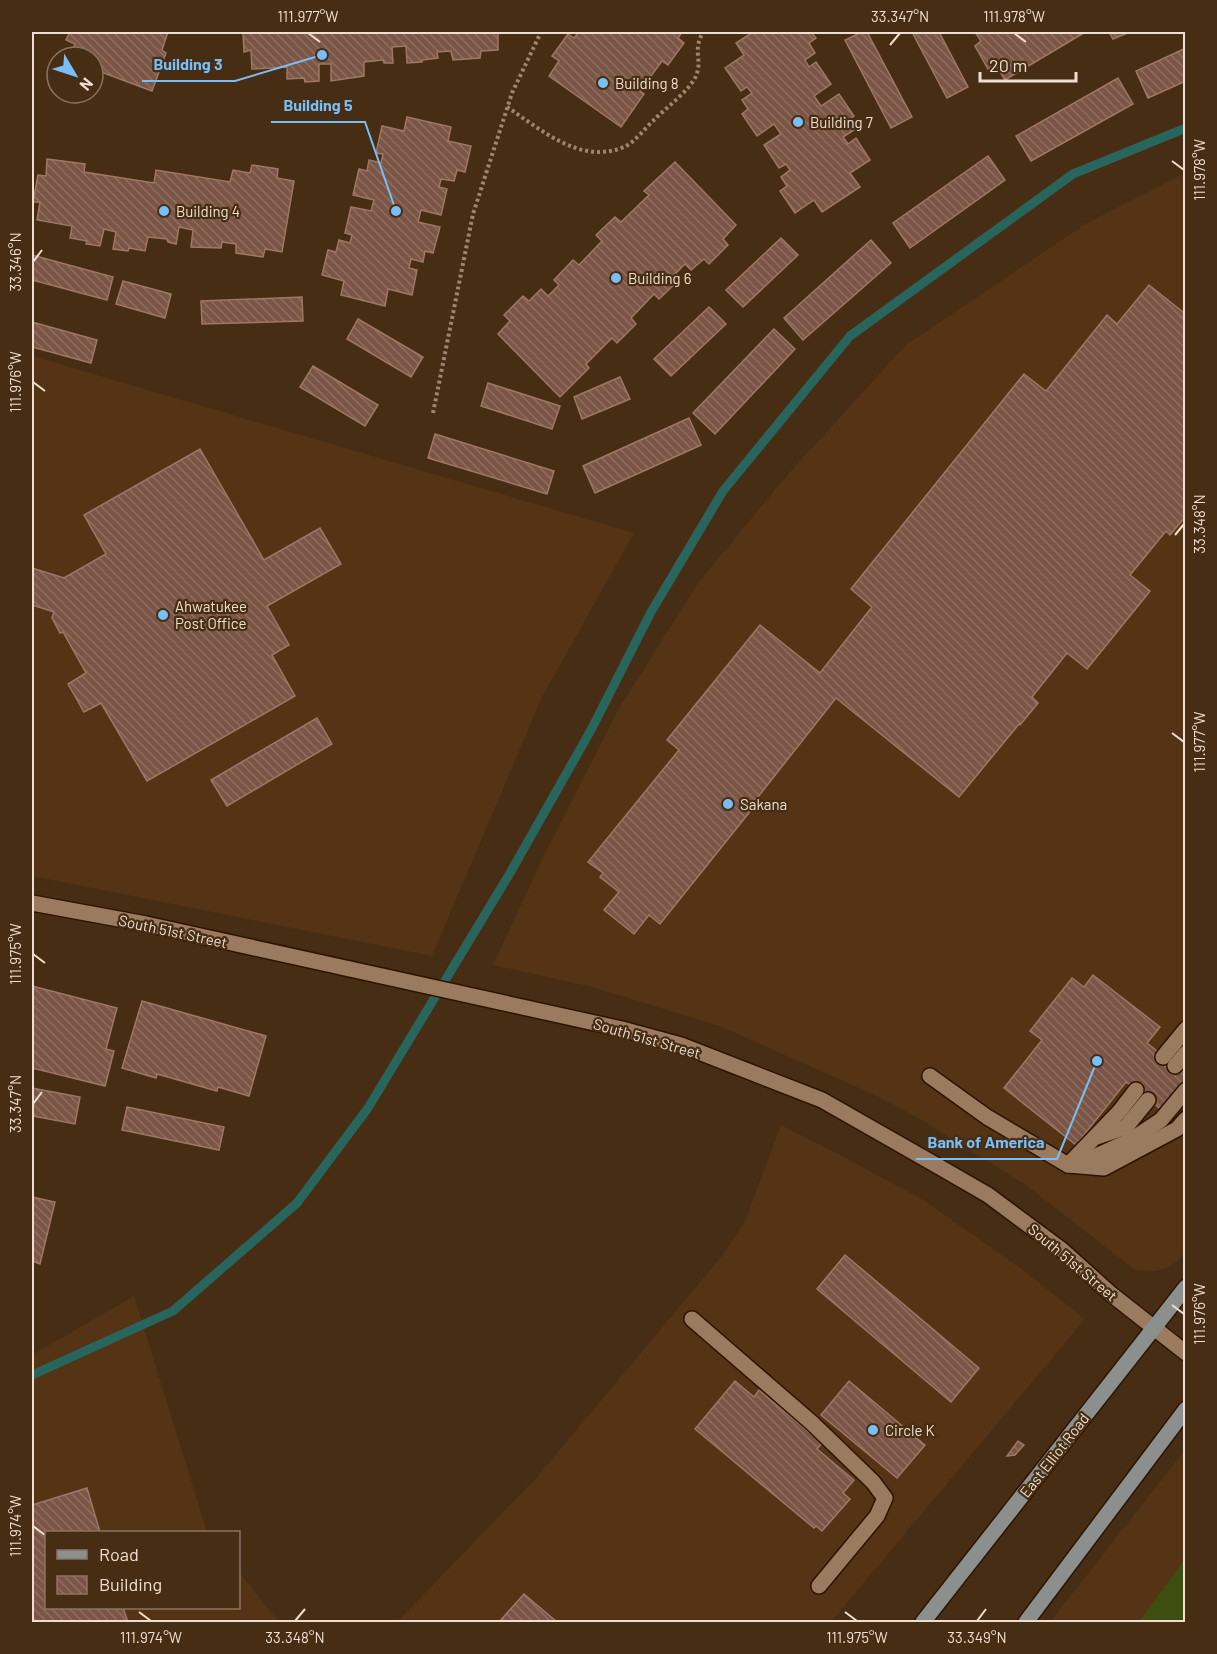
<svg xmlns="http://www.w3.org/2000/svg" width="1217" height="1654" font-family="Barlow,sans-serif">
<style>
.built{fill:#543414}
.grass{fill:#3e4e11}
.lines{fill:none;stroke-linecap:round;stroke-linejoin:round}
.stream{stroke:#28655d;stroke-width:9}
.building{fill:url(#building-back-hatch);stroke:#9e7766;stroke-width:1.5}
.service-casing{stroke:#2d1400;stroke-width:18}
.tertiary-casing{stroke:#2d1400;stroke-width:18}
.secondary-casing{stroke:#2d1400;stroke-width:18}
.path{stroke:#9c8672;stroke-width:4;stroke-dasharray:3 3;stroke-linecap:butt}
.service{stroke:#9a7b5f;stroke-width:15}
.tertiary{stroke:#9a7b5f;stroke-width:15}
.secondary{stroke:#8b8f8e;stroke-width:15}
.ticks{fill:none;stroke:#f0dfd0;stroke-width:2}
.poi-dot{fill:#78bff7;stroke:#472d13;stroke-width:2}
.labels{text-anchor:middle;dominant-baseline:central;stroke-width:4.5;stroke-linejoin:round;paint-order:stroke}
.poi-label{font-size:15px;fill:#f0dfd0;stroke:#472d13;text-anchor:start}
.street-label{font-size:15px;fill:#f0dfd0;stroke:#472d13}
.leader{fill:none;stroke:#78bff7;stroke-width:2}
.callout-dot{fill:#78bff7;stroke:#472d13;stroke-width:2}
.callout-label{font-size:16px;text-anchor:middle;font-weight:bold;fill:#78bff7;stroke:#472d13;stroke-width:4.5;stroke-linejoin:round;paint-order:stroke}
.neatline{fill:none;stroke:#f0dfd0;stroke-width:2}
.ticks-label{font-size:15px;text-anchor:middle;fill:#f0dfd0}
</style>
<defs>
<pattern id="building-back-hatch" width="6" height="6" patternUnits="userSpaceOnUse" patternTransform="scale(1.5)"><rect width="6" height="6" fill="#7b5646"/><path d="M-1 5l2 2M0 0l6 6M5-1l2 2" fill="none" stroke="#8e6e60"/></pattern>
</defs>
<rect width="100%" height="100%" fill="#472d13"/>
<g class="built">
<polygon points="1185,173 1186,1251 1178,1261 1169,1267 1155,1271 1135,1270 1026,1185 918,1118 875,1095 720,1026 592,987 493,965 545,853 618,710 698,583 789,473 906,345 1087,223"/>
<polygon points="32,356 634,533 542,697 432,956 32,876"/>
<polygon points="781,1125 842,1156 925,1201 1020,1268 1085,1319 831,1622 397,1622 538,1476 721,1257 745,1221"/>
<polygon points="134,1296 207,1532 46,1532 46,1608 238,1608 239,1572 279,1622 32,1622 32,1355"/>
<polygon points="1185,1450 1185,1622 1050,1622"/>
</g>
<polygon class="grass" points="1185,1559 1185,1622 1139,1622"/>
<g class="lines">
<polyline class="stream" points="32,1375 173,1311 297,1203 368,1108 510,873 591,730 651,612 723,491 850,336 1073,174 1186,128"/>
</g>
<g class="building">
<polygon points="70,32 168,32 162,50 166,53 152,91 93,69 93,57 70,57 75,44 66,40"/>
<polygon points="243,32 498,32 498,50 481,51 480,58 453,60 451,51 437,52 438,58 422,60 422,62 407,63 406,46 392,47 393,63 384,63 383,60 364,62 364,76 331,81 331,64 319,64 319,81 305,82 304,78 287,79 287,67 252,69 251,50 244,52"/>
<polygon points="579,32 682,32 678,38 684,43 668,65 662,61 640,91 644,94 621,127 549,76 559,61 552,56 568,34 574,38"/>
<polygon points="753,32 811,32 816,38 809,43 815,53 805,60 809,67 816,62 831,84 814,96 821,106 839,94 854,116 847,121 854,130 843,137 848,144 856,138 870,160 850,173 860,187 822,212 814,200 795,213 780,191 787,186 781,177 790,170 786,164 779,168 764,145 781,134 774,124 757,136 742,114 748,109 742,100 752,93 747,87 741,91 725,68 744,55 736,43"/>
<polygon points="862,32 867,32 912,117 891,128 845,40"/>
<polygon points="912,32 939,32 968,87 947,98"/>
<polygon points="975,32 1080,32 1082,34 1005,80 996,65 988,69 975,46 981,41"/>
<polygon points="1109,32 1130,32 1113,39"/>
<polygon points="1186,48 1186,81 1148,98 1136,71"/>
<polygon points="1118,78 1133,104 1031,161 1016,136"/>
<polygon points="407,117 451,127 448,141 471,146 465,172 457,170 454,181 441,179 439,187 447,189 441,215 421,210 418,222 440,227 433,253 425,251 423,262 411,259 409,268 417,270 412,295 388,289 385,306 341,295 344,281 322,275 328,250 336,252 339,240 350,243 352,235 345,233 351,207 371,211 374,200 353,195 359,169 367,171 369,160 381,163 383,154 376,153 382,126 404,131"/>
<polygon points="988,156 1005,180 910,248 893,223"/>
<polygon points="47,159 85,164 84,172 154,183 156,170 230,182 233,170 250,173 252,165 278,169 277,178 294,181 282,252 265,249 263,257 236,253 236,244 222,242 221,248 191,247 193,230 179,227 176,244 168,242 167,239 148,237 145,251 129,248 128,251 113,249 116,232 104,229 100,246 86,244 87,241 70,238 72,226 37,220 40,202 33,202 38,175 46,176"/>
<polygon points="675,162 736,225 723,239 728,245 709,264 704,259 691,270 685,264 674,275 679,280 659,299 654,294 631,318 636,324 617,343 612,338 586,364 589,368 560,397 498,334 510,321 504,315 523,296 529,301 541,289 548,296 559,285 554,280 573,260 579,265 602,241 596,235 615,217 621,222 649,195 644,191"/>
<polygon points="781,238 798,255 743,307 726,290"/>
<polygon points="871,240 891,263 803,340 784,318"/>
<polygon points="32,255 113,277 107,300 32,280"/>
<polygon points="123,281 171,294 165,318 116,304"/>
<polygon points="1149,285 1183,312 1186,309 1186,516 1170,535 1166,531 1130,575 1150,591 1087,669 1067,653 1032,697 1038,703 1020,725 1019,724 959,797 836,698 750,807 752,809 660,924 649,915 634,934 604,910 619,892 600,877 603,873 588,862 679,750 667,740 760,625 820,673 872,607 851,589 1024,374 1046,391 1107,315 1117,324"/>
<polygon points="302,297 303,321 202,324 201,301"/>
<polygon points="709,307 726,324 671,376 654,359"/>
<polygon points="358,319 423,357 411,377 347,339"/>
<polygon points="32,322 97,340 91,363 32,347"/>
<polygon points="774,329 795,349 715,434 693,413"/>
<polygon points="313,366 378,405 365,426 300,387"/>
<polygon points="620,377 630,399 582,419 574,397"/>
<polygon points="488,383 560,406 552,429 481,406"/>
<polygon points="689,418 701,445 595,493 583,466"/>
<polygon points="435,434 554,471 547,494 428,458"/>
<polygon points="200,449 264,560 320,528 341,564 267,606 289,645 272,655 295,696 147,781 101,703 84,712 68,684 86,673 63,632 60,633 52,618 54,612 32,605 32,568 64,578 106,554 84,515"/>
<polygon points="317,718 332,744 227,806 211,780"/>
<polygon points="1093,975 1160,1027 1147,1043 1186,1074 1186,1083 1163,1111 1126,1082 1076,1145 1004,1088 1042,1040 1030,1031 1072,978 1084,987"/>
<polygon points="32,986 117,1008 106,1049 114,1051 105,1086 32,1068"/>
<polygon points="142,1001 266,1036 249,1096 218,1087 217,1091 157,1074 156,1078 122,1068"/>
<polygon points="32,1088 80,1097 75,1124 32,1116"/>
<polygon points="127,1107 224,1127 219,1150 122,1130"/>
<polygon points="32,1197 55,1202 40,1264 32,1261"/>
<polygon points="845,1255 979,1368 951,1402 817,1289"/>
<polygon points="735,1381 754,1397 759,1390 822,1443 817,1449 854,1480 843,1493 850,1499 822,1531 816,1526 814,1528 695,1429"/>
<polygon points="849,1381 925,1445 897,1478 821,1415"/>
<polygon points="1018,1441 1024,1445 1015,1455 1007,1456"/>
<polygon points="87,1488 100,1532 46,1532 46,1608 123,1608 128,1622 32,1622 32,1505"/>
<polygon points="524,1594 557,1622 499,1622"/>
</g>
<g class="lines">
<g class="service-casing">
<g id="service">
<polyline points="1163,1057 1186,1029"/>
<polyline points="1175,1066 1186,1053"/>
<polyline points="930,1076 987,1117 1068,1165 1104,1168 1177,1129 1186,1119"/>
<polyline points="1097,1137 1126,1127 1148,1100"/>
<polyline points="1068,1165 1119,1112 1136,1090"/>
<polyline points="1076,1165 1131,1140 1161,1120 1186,1090"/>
<polyline points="692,1319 812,1423 873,1482 885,1498 877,1516 819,1586"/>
</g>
</g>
<g class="tertiary-casing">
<polyline id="tertiary" points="32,903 146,924 622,1029 681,1045 822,1100 936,1165 988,1195 1062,1250 1111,1294 1186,1353"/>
</g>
<g class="secondary-casing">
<g id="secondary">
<polyline points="923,1622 1186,1287"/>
<polyline points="1026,1622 1186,1409"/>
</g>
</g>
<g class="path">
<path d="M507 107C542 130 580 165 624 147 635 142 646 127 655 119 666 108 690 90 696 76 703 59 692 52 703 32"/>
<polyline points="433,413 473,214 512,93 541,32"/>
</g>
<use href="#service" class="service"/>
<use href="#tertiary" class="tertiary"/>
<use href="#secondary" class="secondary"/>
</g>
<path class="ticks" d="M308 33 320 42M1014 33 1026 42M890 45 900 33M1172 161 1184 170M33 262 42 250M33 382 45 391M1175 535 1184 524M1172 733 1184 742M33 954 45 963M33 1104 42 1092M1172 1305 1184 1314M33 1526 45 1535M139 1612 151 1621M845 1612 857 1621M295 1621 305 1609M977 1621 986 1609"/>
<g class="poi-dot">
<circle cx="603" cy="83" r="6"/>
<circle cx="798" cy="122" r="6"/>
<circle cx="164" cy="211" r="6"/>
<circle cx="616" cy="278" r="6"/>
<circle cx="163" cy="615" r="6"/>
<circle cx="728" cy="804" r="6"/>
<circle cx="873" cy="1430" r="6"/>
</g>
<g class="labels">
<g class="poi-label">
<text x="615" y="83">Building 8</text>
<text x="810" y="122">Building 7</text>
<text x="176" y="211">Building 4</text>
<text x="628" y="278">Building 6</text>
<text x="175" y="606">Ahwatukee<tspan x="175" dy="17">Post Office</tspan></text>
<text x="740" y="804">Sakana</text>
<text x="885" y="1430">Circle K</text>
</g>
<g class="street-label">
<text transform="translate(173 931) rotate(12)">South 51st Street</text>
<text transform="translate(647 1038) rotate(16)">South 51st Street</text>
<text transform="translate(1073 1262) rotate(40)">South 51st Street</text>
<text transform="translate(1054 1455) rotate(-52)">East Elliot Road</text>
</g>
</g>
<path class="leader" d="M322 55L235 81H142M396 211L365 122H271M1097 1061L1057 1159H916"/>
<g class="callout-dot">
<circle cx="322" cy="55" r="6"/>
<circle cx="396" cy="211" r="6"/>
<circle cx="1097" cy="1061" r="6"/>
</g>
<g class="callout-label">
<text x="188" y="70">Building 3</text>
<text x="318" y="111">Building 5</text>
<text x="986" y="1148">Bank of America</text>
</g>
<rect width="1217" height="1654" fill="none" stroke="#472d13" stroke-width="66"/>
<rect x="45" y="1531" width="195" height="78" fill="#472d13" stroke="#8b745f" stroke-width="1.5"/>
<rect x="57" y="1550" width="30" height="9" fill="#8b8f8e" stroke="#8b745f" stroke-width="1.5"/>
<text x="99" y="1561" font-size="18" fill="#f0dfd0">Road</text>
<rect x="57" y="1576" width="30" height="18" fill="url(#building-back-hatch)" stroke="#8b745f" stroke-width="1.5"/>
<text x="99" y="1591" font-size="18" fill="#f0dfd0">Building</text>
<g transform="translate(75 75) rotate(129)"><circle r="28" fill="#472d13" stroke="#8b745f" stroke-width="1.5"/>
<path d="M0-4.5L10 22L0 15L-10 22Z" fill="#78bff7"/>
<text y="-9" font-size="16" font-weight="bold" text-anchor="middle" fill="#f0dfd0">N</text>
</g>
<path d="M980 72v9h96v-9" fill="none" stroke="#f0dfd0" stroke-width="3"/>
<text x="989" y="72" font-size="18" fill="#f0dfd0" stroke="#472d13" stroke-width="4.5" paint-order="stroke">20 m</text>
<rect x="33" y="33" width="1151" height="1588" class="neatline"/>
<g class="ticks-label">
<text x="308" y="22">111.977°W</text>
<text x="900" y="22">33.347°N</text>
<text x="1014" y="22">111.978°W</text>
<text transform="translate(1200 170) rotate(-90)" y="5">111.978°W</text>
<text transform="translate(16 262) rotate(-90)" y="5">33.346°N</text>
<text transform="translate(16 382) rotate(-90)" y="5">111.976°W</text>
<text transform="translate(1200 524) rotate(-90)" y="5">33.348°N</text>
<text transform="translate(1200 742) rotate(-90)" y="5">111.977°W</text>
<text transform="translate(16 954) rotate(-90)" y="5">111.975°W</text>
<text transform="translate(16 1104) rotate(-90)" y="5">33.347°N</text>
<text transform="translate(1200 1314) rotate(-90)" y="5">111.976°W</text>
<text transform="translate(16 1526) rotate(-90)" y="5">111.974°W</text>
<text x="151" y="1643">111.974°W</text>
<text x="295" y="1643">33.348°N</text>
<text x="857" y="1643">111.975°W</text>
<text x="977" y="1643">33.349°N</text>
</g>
</svg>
